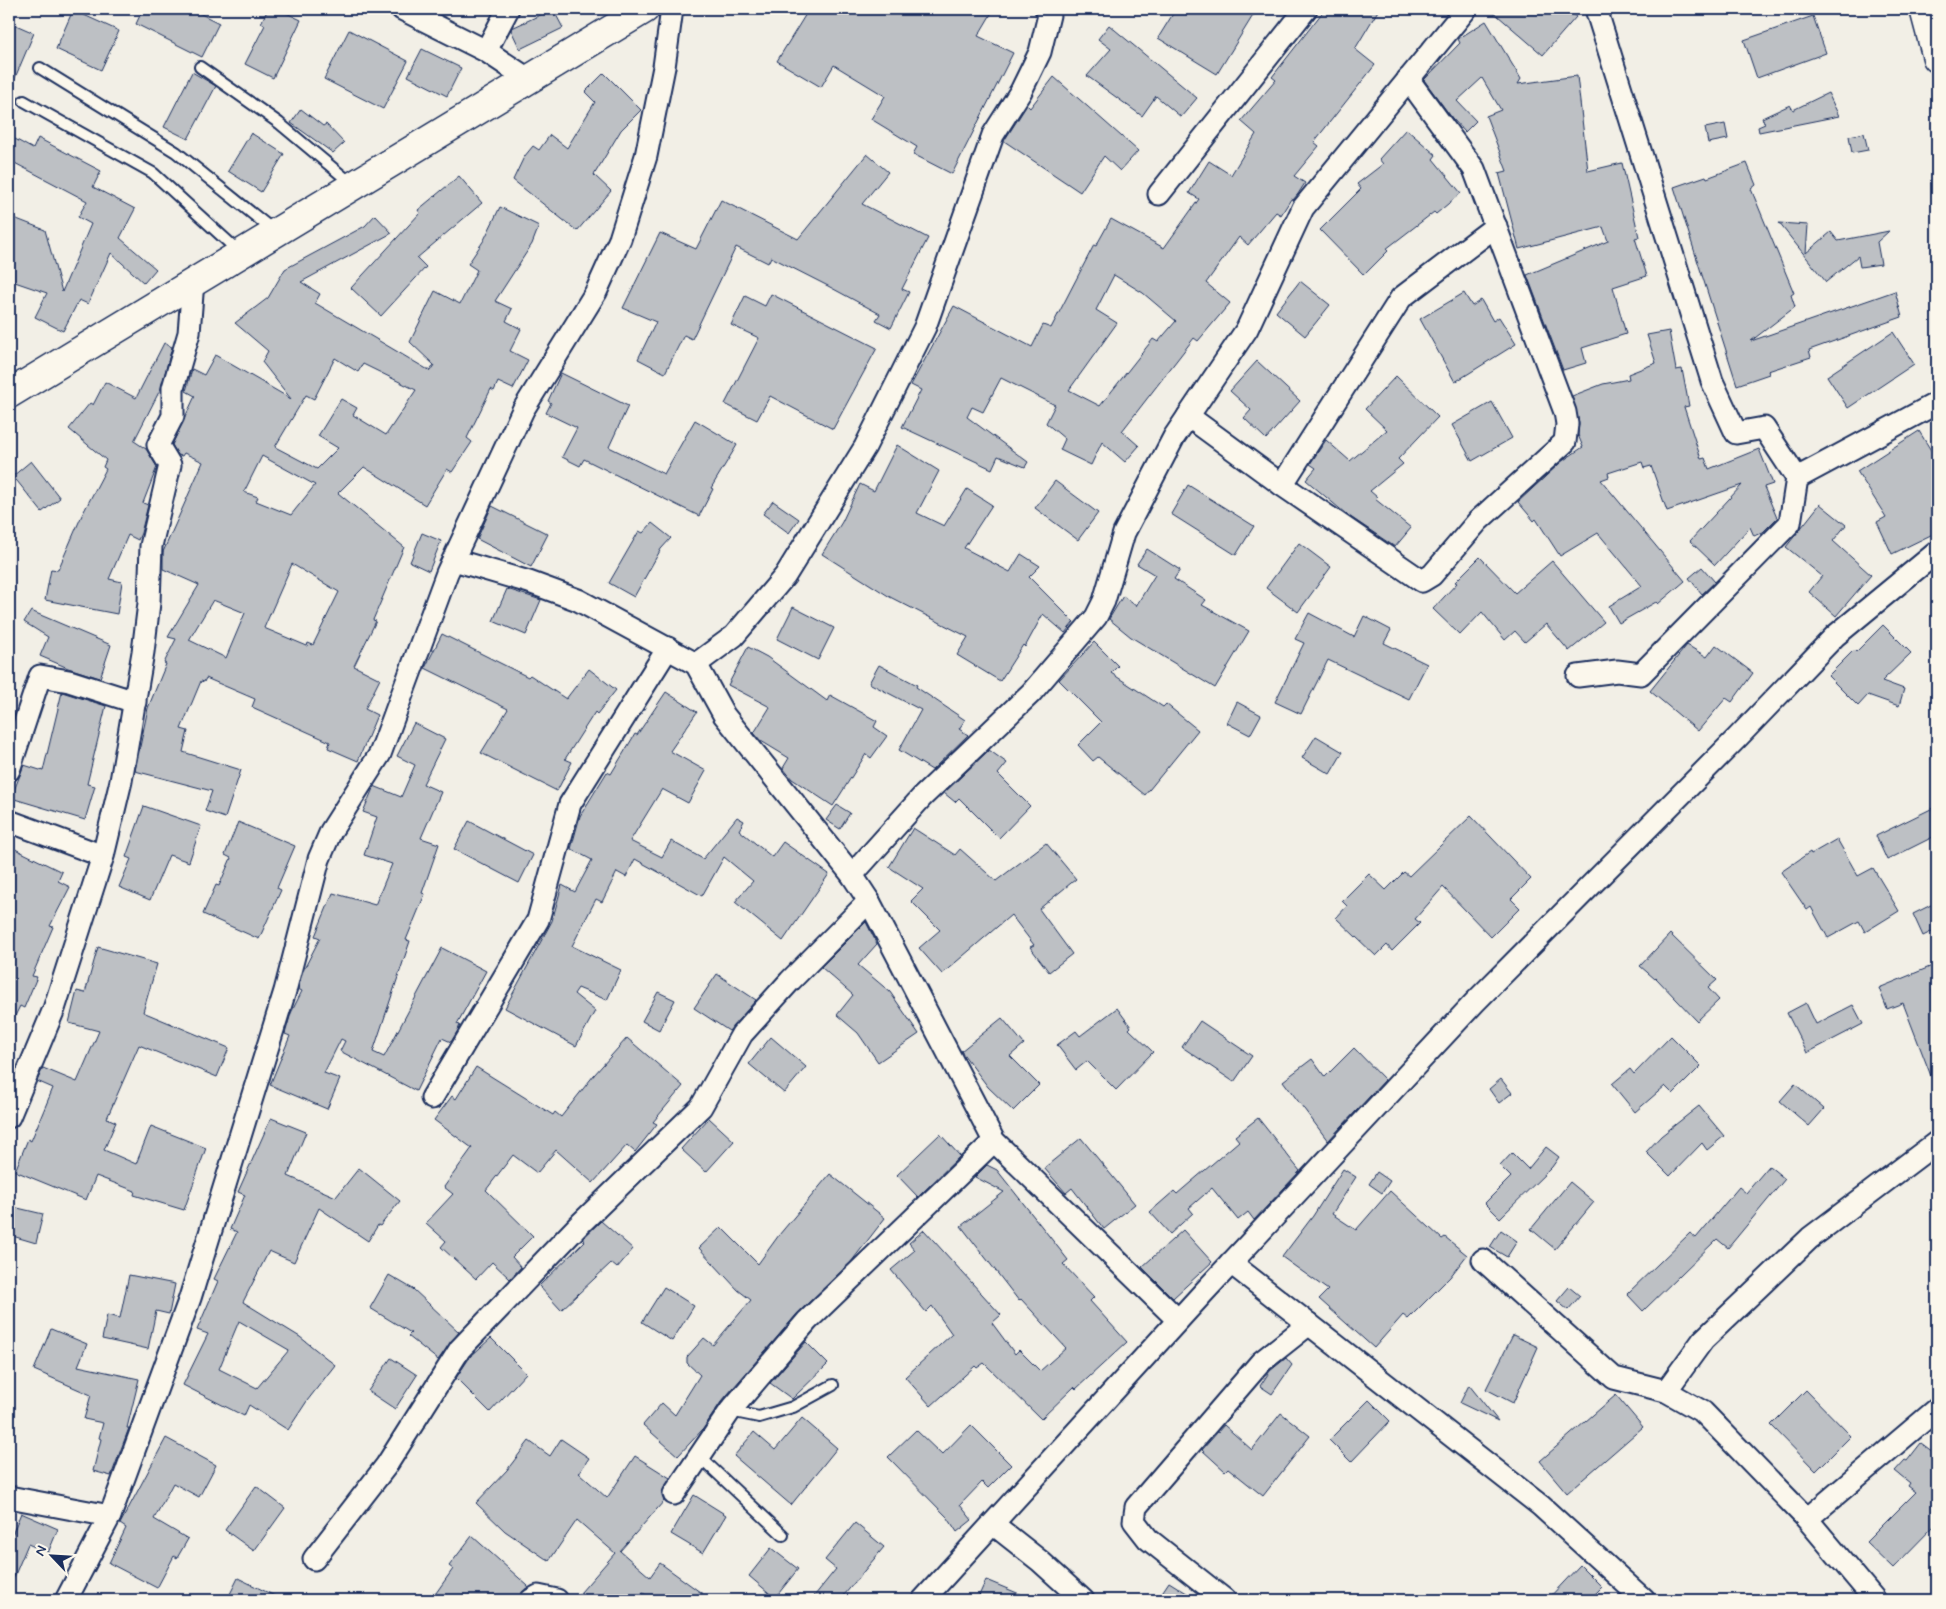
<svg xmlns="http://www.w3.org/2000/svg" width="1946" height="1609" font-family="Mynerve,sans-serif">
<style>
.building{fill:#bdc0c4;stroke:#1b2f5e;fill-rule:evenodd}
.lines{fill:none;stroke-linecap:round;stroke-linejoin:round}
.lane-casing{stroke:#1b2f5e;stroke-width:14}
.street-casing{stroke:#1b2f5e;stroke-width:25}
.secondary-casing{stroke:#1b2f5e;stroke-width:31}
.highway-casing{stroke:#1b2f5e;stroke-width:31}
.lane{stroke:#fbf7ec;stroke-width:10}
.street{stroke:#fbf7ec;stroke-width:21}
.secondary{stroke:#fbf7ec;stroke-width:28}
.highway{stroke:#fbf7ec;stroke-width:28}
</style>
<rect width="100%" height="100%" fill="#f2efe6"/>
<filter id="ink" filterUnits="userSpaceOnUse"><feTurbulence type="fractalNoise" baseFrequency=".02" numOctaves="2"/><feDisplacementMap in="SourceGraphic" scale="10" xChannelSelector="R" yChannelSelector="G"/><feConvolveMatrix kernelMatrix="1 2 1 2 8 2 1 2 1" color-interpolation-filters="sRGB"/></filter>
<g filter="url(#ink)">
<g class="building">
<polygon points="143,9 191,9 219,23 202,57 136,24"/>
<polygon points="268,9 278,9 301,20 273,78 245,64 265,25 261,23"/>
<polygon points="553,9 563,28 520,49 511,30 512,28"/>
<polygon points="809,9 994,9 978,36 1013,53 952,174 913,154 917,147 871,119 885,96 834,65 821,87 777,61"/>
<polygon points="1176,9 1257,9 1217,74 1158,38"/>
<path d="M1325 9H1379L1355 49 1375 65 1314 142 1319 146 1294 176 1305 183 1298 194 1293 200 1291 199 1281 215 1276 212 1248 245 1239 237 1206 283 1230 303 1198 341 1194 338 1122 431 1139 446 1125 462 1102 442 1091 465 1060 450 1065 439 1046 423 1055 405 1001 378 983 412 972 407 967 417 1028 462 1025 467 998 456 992 469 902 427 921 390 911 385 954 306 1032 347 1043 325 1051 328 1094 245 1096 246 1111 219 1164 248 1199 199 1189 193 1209 161 1231 175 1256 134 1241 121 1276 80 1272 77ZM1114 275 1143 293 1176 321 1158 342 1153 339 1100 406 1069 390 1117 323 1096 310Z"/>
<polygon points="1490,9 1567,9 1576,17 1543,55"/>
<polygon points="73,10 119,31 101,70 56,49"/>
<polygon points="1813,16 1826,53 1757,78 1744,40"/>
<polygon points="1486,21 1521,79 1518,84 1577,76 1588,171 1622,163 1639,237 1635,238 1647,276 1613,287 1626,334 1582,348 1586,363 1563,370 1527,275 1608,241 1603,227 1519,249 1499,173 1507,171 1486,116 1501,110 1482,78 1457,101 1476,121 1465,132 1452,118 1424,80 1460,43 1458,39"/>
<polygon points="9,22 34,33 9,92"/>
<polygon points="1109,25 1197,98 1181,117 1156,96 1142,116 1087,76 1111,49 1098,39"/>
<polygon points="349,30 408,61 383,109 324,79"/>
<polygon points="422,49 461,68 447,96 408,76"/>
<polygon points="192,72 216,86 188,139 164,127"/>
<polygon points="604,73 641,110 621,130 594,175 611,191 577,231 513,180 524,157 533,146 539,150 550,135 567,148 595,102 585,92"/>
<polygon points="1054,77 1138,151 1120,171 1104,156 1080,192 1004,141 1027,105 1030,108"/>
<polygon points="1828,93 1839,116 1759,132 1758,127 1765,124 1762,118 1790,105 1793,110"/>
<polygon points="301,109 323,126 326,124 344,143 333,153 291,123"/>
<polygon points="1725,124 1728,139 1708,143 1705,128"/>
<polygon points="1406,129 1436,155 1433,159 1461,193 1436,214 1434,212 1386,249 1388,251 1364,275 1320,230 1361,189 1357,184 1383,164 1379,159"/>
<polygon points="251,133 284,154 261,192 228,171"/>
<polygon points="1864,133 1868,150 1852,153 1849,136"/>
<polygon points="38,138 101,171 93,187 135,209 120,238 156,269 144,283 111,253 88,304 79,300 63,331 35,317 47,293 9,280 9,216 45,230 62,292 91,224 78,217 87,201 9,160 9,151 15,139 33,149"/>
<polygon points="867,154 888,172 862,204 928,238 902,289 909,292 891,328 876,320 880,314 828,286 771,257 768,263 736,247 692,339 684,335 665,373 638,359 656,322 623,308 660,233 696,249 721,200 798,239"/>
<polygon points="1747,163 1756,185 1751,189 1794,293 1791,295 1795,307 1751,341 1895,291 1902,317 1809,350 1811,357 1768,371 1769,374 1737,385 1674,187 1706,176 1707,178"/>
<polygon points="459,176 482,203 417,258 426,267 381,316 351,288 420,213 418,210"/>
<path d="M500 207 539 226 532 244 495 301 512 309 506 321 521 329 510 351 528 360 513 389 498 382 494 391 491 389 467 438 472 442 452 472 447 469 425 505 364 467 338 493 404 547 373 620 376 621 354 666 380 679 365 709 377 715 358 761 328 748 330 742 252 707 255 699 206 678 204 682 201 681 181 729 188 731 183 752 241 770 225 818 205 811 212 791 135 771 148 708 166 664 164 663 176 639 168 637 199 585 163 569V552L203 462 184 453 182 456 178 455 172 445 195 396 186 391 192 369 204 375 215 355 291 399 262 362 268 351 235 323 268 298 285 269 365 226 375 215 392 233 301 282 320 294 315 303 430 371 434 365 410 342 435 291 460 304 477 270 468 264 484 240ZM335 358 358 372 363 364 416 390 386 435 353 415 357 408 341 399 318 436 338 448 317 469 275 447 306 395 314 399ZM262 456 315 485 291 515 256 501 258 497 244 492ZM292 564 339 592 313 645 308 643 307 646 264 628ZM213 600 245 613 226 658 189 640Z"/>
<polygon points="1779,223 1808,225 1806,253 1831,232 1838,241 1889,231 1877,242 1881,264 1860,267 1858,256 1826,282"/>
<polygon points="1300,281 1330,305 1305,336 1276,312"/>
<polygon points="1464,293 1472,306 1481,300 1493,321 1499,317 1516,344 1455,382 1420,319"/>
<polygon points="771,294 877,348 833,429 770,396 757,420 725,404 759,338 731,325 745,296 765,306"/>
<polygon points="1669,331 1676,370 1682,369 1689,406 1684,407 1701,459 1705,458 1709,469 1759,449 1773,484 1764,487 1777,518 1763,532 1754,536 1750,527 1715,565 1690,541 1742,485 1667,511 1651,466 1644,468 1642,462 1608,473 1609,477 1601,480 1685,581 1658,604 1656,602 1619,623 1609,606 1642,586 1598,533 1560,556 1536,519 1534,521 1518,502 1561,462 1583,447 1578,435 1579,422 1572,396 1603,384 1629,379 1628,374 1656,363 1647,335"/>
<polygon points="1893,332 1914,364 1848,408 1827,376"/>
<polygon points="164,343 172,347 161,388 134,441 146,449 157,467 143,503 148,505 141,533 138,540 128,535 109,579 122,582 117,614 45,600 51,569 58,570 82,515 106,469 103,467 106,460 69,429 90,403 93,405 105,382 136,398"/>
<polygon points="1257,361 1300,401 1266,439 1244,418 1251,410 1230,391"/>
<polygon points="561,373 628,406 609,447 664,474 695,420 737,445 711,488 713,489 699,516 584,459 580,466 562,457 577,428 546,413 551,403 548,401"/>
<polygon points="1396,376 1438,417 1398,459 1403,464 1370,491 1377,497 1375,499 1411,528 1395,547 1346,514 1306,480 1316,468 1310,464 1326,440 1350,461 1387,430 1365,409"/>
<polygon points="1492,402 1512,438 1472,461 1452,425"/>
<polygon points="1919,431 1937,460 1937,532 1892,554 1877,522 1886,517 1857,471"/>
<polygon points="897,445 939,471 917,513 944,526 967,489 992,505 964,548 1010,572 1021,554 1040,566 1029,577 1074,622 1065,633 1043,614 1025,647 1023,645 1000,681 957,655 968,637 890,597 822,554 842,522 860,484 874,491"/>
<polygon points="31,461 60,498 42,512 13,476"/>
<polygon points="1055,481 1098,513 1078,540 1035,508"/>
<polygon points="1188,485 1254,526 1236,555 1171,514"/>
<polygon points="773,501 799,519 789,533 763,514"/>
<polygon points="1820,504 1846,525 1833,541 1871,575 1836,616 1809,592 1822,576 1786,547"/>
<polygon points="492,506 548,534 531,567 477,539"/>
<polygon points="652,523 671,538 661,549 634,597 609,583 639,531 643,533"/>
<polygon points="422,533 441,541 429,571 410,562"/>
<polygon points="1299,543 1331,567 1298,612 1266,588"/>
<polygon points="1147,549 1180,570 1174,579 1206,600 1202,605 1249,631 1215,688 1131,637 1109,619 1123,596 1136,606 1155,575 1137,564"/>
<polygon points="1480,557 1515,593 1552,561 1604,622 1569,651 1546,624 1525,642 1515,631 1505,640 1482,612 1460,635 1433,609 1457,583 1455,582"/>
<polygon points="1702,567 1715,582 1702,594 1689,578"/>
<polygon points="507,589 541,600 526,635 493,621"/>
<polygon points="793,607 834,628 818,660 777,639"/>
<polygon points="31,611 111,645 100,678 68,668 40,656 48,637 24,622"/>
<polygon points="1309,613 1354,637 1364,616 1391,630 1384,643 1427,664 1409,699 1328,660 1301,714 1275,702 1304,643 1295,639"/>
<polygon points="1883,625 1911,653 1882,681 1904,689 1899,706 1868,695 1858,706 1828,676 1854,650 1856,652"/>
<polygon points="442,634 528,677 530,675 566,699 589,669 616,690 597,714 595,712 565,759 572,762 557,791 481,753 508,709 425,668"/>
<polygon points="1094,642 1118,666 1111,673 1163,707 1166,704 1198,730 1145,795 1098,757 1093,761 1078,745 1101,722 1059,680"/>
<polygon points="1687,645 1707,657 1716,645 1753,673 1732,702 1726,698 1698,731 1650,691"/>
<polygon points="748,647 767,657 827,701 830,695 877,721 874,727 887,736 871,758 866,754 833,806 792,779 783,768 789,758 761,741 754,733 770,707 728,685"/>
<polygon points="879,665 917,685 916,687 965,720 959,729 968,735 932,770 899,750 921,710 869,683"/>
<polygon points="62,692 106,706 87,784 95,786 85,820 11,798 24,765 43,771"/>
<polygon points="666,692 697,712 670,751 706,771 688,803 662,789 630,841 662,857 671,841 703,859 737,817 744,821 739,830 772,857 783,842 829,874 783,941 735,902 753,881 724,857 702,896 635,859 626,877 617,872 602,902 596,899 572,946 621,970 607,1000 578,988 574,994 595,1011 576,1046 505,1008 552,921 562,885 575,892 592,860 571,849 580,816 607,772 611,774 635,734 637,735"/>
<polygon points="1237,702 1261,715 1250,735 1227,723"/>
<polygon points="414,723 445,739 423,784 441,792 421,838 439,844 422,893 425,894 406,940 410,941 373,1052 384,1057 442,948 486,971 457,1024 460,1025 458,1030 451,1042 442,1038 416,1091 340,1051 345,1041 341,1039 324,1073 340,1079 327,1109 270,1085 290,1036 285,1034 291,1013 302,991 298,989 302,973 320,938 315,936 333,893 375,905 392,864 364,855 377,817 363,812 374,786 401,797 415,765 397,756"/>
<polygon points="1316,736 1343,752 1330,774 1302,758"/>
<polygon points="989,750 1007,763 998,774 1030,806 999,838 959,798 955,802 944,793"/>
<polygon points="837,805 850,813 840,829 826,820"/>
<polygon points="144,806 201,826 189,862 169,855 150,900 119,887 131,859 126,857"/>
<polygon points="1937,806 1937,835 1887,860 1876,836"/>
<polygon points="1471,816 1531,879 1511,899 1520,908 1491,937 1443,887 1415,919 1420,923 1392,951 1387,945 1376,956 1336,918 1347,906 1342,901 1369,874 1386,890 1404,872 1409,876"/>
<polygon points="469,821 533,855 519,883 454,849"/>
<polygon points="238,822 295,846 277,888 281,890 259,939 203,914 216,885 219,886 231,858 225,855"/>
<polygon points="913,828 955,855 960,849 996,881 1046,843 1076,879 1039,909 1072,954 1049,972 1030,947 1034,945 1011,915 942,974 919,948 940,930 911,901 923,889 889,867"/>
<polygon points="1837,839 1858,876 1873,868 1899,911 1865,932 1859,921 1828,938 1811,907 1807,910 1781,872 1810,852 1811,854"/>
<polygon points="9,846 62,872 58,881 70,887 50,926 53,927 32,976 37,977 24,1008 20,1006 9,1028"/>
<polygon points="1937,902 1937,929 1923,936 1913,914"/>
<polygon points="866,922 877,944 858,965 890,992 919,1034 878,1062 858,1033 837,1015 853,995 821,967"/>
<polygon points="1670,934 1717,980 1708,988 1719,1000 1697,1021 1656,978 1655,979 1640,966"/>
<polygon points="98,947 157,964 143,1012 229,1048 217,1077 139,1045 107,1118 116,1122 104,1150 136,1164 151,1126 206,1148 184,1210 134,1195 135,1191 96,1176 86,1200 15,1171 28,1139 31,1141 53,1088 37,1081 43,1068 77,1082 99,1031 69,1023 77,991 85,993"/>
<polygon points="1937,964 1937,988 1932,990 1937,1003 1936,1089 1903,1003 1887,1009 1879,988"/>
<polygon points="717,974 756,1000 729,1031 694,1008"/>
<polygon points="658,992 675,1000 659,1030 642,1021"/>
<polygon points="1806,1003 1816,1024 1853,1005 1863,1024 1807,1053 1787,1013"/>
<polygon points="1117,1008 1131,1027 1129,1029 1153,1052 1116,1090 1087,1061 1076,1070 1057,1045 1076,1031 1080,1036"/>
<polygon points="1002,1018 1024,1044 1010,1056 1039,1085 1013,1111 988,1087 961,1051"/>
<polygon points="1200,1021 1252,1056 1234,1082 1182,1047"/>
<polygon points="1671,1036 1701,1066 1673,1094 1665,1086 1635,1112 1612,1084 1630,1069 1634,1074"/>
<polygon points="771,1037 806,1067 784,1093 749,1064"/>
<polygon points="627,1038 683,1086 653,1122 657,1124 635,1152 627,1145 593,1183 556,1150 537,1173 513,1155 486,1190 533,1236 512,1257 521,1267 510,1279 492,1262 476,1279 441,1247 446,1241 426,1223 453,1194 444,1187 472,1148 434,1120 452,1096 456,1099 476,1067 553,1115 555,1112 561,1117 594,1075"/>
<polygon points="1354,1048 1385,1080 1328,1141 1283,1081 1312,1059 1325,1077"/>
<polygon points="1501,1079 1512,1093 1499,1103 1489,1089"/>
<polygon points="1795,1084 1824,1109 1809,1126 1780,1101"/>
<polygon points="1699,1106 1724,1136 1707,1150 1702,1143 1670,1176 1646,1152 1661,1136"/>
<path d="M271 1118 306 1132 288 1176 336 1197 359 1168 400 1201 380 1226 378 1225 368 1241 319 1208 294 1262 269 1251 243 1302 300 1337 335 1365 307 1401 288 1430 249 1405 244 1416 183 1385 208 1334 197 1330 218 1281 214 1279 237 1232 230 1229 245 1195 238 1192ZM239 1321 289 1350 257 1388 219 1369Z"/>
<polygon points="709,1118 734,1141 706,1172 681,1149"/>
<polygon points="1258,1118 1300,1171 1254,1220 1248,1212 1238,1220 1212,1188 1189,1208 1193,1213 1170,1234 1150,1212 1174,1191 1177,1194 1239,1141 1235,1136"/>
<polygon points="940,1134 960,1156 918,1197 897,1175"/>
<polygon points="1081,1138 1135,1204 1104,1229 1072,1188 1066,1193 1044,1168"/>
<polygon points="1546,1147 1559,1157 1552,1167 1500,1218 1485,1203 1511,1177 1500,1166 1512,1153 1528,1169"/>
<polygon points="987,1165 997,1170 1068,1260 1063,1264 1094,1297 1090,1301 1127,1342 1076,1389 1074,1387 1041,1419 984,1363 977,1368 975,1366 931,1406 905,1377 952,1334 932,1306 926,1312 891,1270 915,1250 909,1243 924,1230 1001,1315 992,1323 1015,1354 1019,1350 1040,1371 1066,1348 1021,1299 1019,1301 961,1226 1004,1192 975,1177"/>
<polygon points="1769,1166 1785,1179 1728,1248 1717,1239 1643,1311 1627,1294 1690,1233 1696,1238 1739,1187 1746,1193"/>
<polygon points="1343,1169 1356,1177 1332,1214 1356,1230 1390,1191 1442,1239 1445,1237 1467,1255 1450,1277 1408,1319 1403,1315 1374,1348 1319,1299 1328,1290 1282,1257 1313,1216"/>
<polygon points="1377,1172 1390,1181 1382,1193 1369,1184"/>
<polygon points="830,1174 885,1218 851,1262 798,1313 721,1402 703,1429 678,1456 643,1425 662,1403 675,1415 700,1375 687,1363 687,1357 704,1338 713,1345 751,1300 738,1290 699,1248 721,1227 758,1264 779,1235"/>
<polygon points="1570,1182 1594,1202 1555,1249 1531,1229"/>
<polygon points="9,1206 43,1214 36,1243 9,1235"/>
<polygon points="601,1221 633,1249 617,1268 611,1263 561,1310 539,1286 585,1241 582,1239"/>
<polygon points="1183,1230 1212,1262 1173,1298 1142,1267"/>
<polygon points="1501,1230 1517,1241 1507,1257 1490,1247"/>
<polygon points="129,1275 175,1284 169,1314 156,1311 148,1349 102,1339 107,1315 120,1318"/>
<polygon points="389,1275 413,1289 459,1332 438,1360 408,1336 411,1333 370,1308"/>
<polygon points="664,1287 694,1306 672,1341 642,1322"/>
<polygon points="1569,1287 1580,1296 1568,1310 1557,1301"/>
<polygon points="51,1329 87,1344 78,1366 139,1379 127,1428 129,1428 111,1476 93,1471 101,1439 99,1438 103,1423 84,1419 91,1395 34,1370"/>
<polygon points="1513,1335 1538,1347 1513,1403 1486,1389"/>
<polygon points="491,1338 526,1373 490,1412 456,1378 470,1357"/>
<polygon points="806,1342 828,1364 792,1399 770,1383"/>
<polygon points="391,1358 417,1375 395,1409 368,1391"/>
<polygon points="1286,1358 1292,1365 1272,1394 1260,1386 1270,1371"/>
<polygon points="1469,1385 1498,1421 1460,1403"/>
<polygon points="1806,1390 1851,1436 1816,1471 1771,1425"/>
<polygon points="1616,1395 1643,1427 1567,1493 1540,1461"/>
<polygon points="1369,1400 1390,1421 1351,1462 1329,1440"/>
<polygon points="1281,1413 1310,1436 1263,1496 1228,1468 1225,1471 1202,1450 1224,1425 1252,1450"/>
<polygon points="802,1418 837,1448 791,1505 734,1456 754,1432 775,1450"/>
<polygon points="971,1425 1011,1465 988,1488 982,1482 960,1505 972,1520 957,1532 948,1518 888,1457 916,1430 942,1455"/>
<polygon points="166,1438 216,1465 199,1497 173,1483 154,1519 188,1539 177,1558 174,1556 157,1588 109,1563 126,1528 120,1524"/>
<polygon points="561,1439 589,1458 579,1473 607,1498 635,1456 670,1478 662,1493 664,1501 620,1551 650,1577 660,1563 711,1600 654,1600 643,1593 637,1600 574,1600 615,1553 577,1520 549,1561 505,1531 476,1503 507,1470 529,1441 550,1456"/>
<polygon points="1921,1443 1937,1455 1937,1523 1893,1568 1866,1542 1916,1492 1908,1486 1910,1483 1895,1471 1905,1460 1907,1461"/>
<polygon points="256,1486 285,1508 254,1551 225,1530"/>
<polygon points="694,1495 726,1515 703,1553 671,1534"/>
<polygon points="21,1513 58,1529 48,1553 28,1544 9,1589 9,1542"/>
<polygon points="855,1523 884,1547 840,1600 811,1600 836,1569 825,1560"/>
<polygon points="472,1536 528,1586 516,1600 431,1600 453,1569 449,1566"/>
<polygon points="771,1548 798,1569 775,1598 749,1576"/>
<polygon points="1580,1565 1602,1587 1589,1600 1547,1600"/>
<polygon points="238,1578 283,1600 227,1600"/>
<polygon points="986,1580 1034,1600 977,1600"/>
<polygon points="1169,1582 1198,1600 1157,1600"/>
</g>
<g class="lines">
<g class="lane-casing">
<g id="lane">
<polyline points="200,67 279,123 352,184"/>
<polyline points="40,68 176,152 274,231"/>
<polyline points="24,101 153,173 236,249"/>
<polyline points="730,1411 759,1417 793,1407 833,1385"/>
<polyline points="698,1455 783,1535"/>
</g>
</g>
<g class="street-casing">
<g id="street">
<polyline points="402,9 486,51 528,79"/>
<polyline points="1596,9 1712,381 1736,433 1764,428 1797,478 1937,403"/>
<polyline points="486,51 508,9"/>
<polyline points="1159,194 1306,9"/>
<polyline points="1188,416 1282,485 1401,298 1496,226"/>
<polyline points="1282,485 1422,581 1432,575 1478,521 1565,442 1567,424 1565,412 1474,169 1408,79"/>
<polyline points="454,560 529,582 578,600 696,664 724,715 852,875 869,901 994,1141 1178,1320"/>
<polyline points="696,664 734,636 785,576 865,447 925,327 993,135 1021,91 1040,52 1049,15 1046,9"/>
<polyline points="1578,676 1617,671 1641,674 1790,523 1797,478"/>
<polyline points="9,770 40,676 69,681 135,702"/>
<polyline points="9,821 103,856"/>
<polyline points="852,875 922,797 1031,693 1096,617 1104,601 1124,533 1174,437 1247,329 1303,208 1466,9"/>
<polyline points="432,1098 538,920 570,804 668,648"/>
<polyline points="9,1117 54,1009 103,856 121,781 143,652 149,603 151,546 170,465 158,445 173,416 173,388 189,333 193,281"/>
<polyline points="1483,1260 1614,1378 1666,1391 1703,1412 1807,1519 1875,1600"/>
<polyline points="1231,1263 1541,1506 1644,1600"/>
<polyline points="1666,1391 1703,1340 1810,1238 1937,1142"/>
<polyline points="674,1494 730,1411 807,1321 994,1141"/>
<polyline points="9,1497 110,1516"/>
<polyline points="1807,1519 1937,1409"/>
<polyline points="993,1524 1040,1561 1083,1600"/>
<polyline points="314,1559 386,1466 460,1349 578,1226 701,1107 742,1034 790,981 869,901"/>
<polyline points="66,1600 110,1516 190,1298 285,991 319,859 331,831 380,754 447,573 523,410 596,292 620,239 646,156 664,67 672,9"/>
<polyline points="531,1600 538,1596 557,1600"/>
<polyline points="923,1600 1204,1292 1475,1002 1737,738 1835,636 1937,552"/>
<polyline points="1225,1600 1148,1539 1134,1521 1136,1507 1261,1362 1309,1324"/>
</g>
</g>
<g class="secondary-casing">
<polyline id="secondary" points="9,394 645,9"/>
</g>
<g class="highway-casing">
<polyline id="highway" points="1924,9 1937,58"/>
</g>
<use href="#lane" class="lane"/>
<use href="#street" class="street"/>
<use href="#secondary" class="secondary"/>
<use href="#highway" class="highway"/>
</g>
</g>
<rect width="1946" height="1609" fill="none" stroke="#fbf7ec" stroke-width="30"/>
<rect x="15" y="15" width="1916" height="1579" fill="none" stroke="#1b2f5e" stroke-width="2" filter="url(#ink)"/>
<g transform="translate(52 1556) rotate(295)" stroke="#fbf7ec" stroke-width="4" paint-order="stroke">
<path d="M0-4L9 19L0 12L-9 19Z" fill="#1b2f5e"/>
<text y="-8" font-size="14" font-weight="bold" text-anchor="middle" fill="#1b2f5e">N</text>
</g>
</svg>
